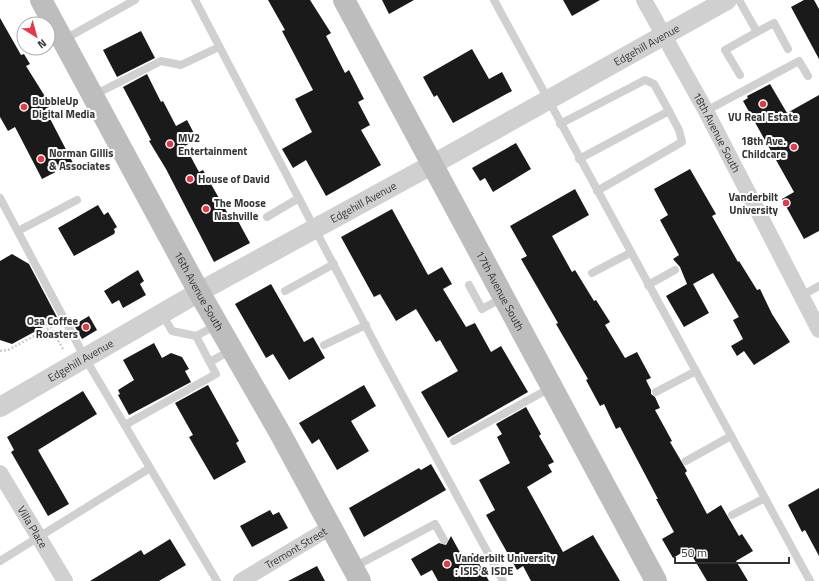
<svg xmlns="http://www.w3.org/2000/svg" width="819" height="581" font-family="'Titillium Web',sans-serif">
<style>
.building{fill:#1a1a1a}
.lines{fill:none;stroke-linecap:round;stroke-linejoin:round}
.path{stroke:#cdcdcd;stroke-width:2.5;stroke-dasharray:2 2;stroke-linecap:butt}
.service{stroke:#d0d0d0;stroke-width:8}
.minor{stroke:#d0d0d0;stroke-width:16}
.tertiary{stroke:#d0d0d0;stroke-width:20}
.secondary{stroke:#bdbdbd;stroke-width:22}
.poi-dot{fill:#e63946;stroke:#fff;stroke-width:1.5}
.labels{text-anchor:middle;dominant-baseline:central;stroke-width:4;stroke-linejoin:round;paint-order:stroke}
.street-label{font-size:11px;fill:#333;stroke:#fff}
.poi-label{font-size:11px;font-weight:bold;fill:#333;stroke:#fff;text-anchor:start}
</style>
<rect width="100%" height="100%" fill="#fff"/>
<g class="building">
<polygon points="268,0 310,0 331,33 326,36 345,73 349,70 364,99 358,102 370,125 361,130 381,165 326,196 306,160 293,168 282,149 312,132 295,99 313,90 282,31 285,30"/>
<polygon points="382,0 414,0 389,14"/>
<polygon points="563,0 600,0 572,16"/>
<polygon points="804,0 814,0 819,9 819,59 791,7"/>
<polygon points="0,18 21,55 24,54 30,64 26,66 51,106 45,109 73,163 42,179 15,127 8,131 0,117"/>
<polygon points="141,31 155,58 117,77 103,50"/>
<polygon points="472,49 489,79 502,72 512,91 453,123 437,95 434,97 423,77"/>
<polygon points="147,74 161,102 163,101 176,126 187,120 197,139 185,146 199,172 203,170 232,221 237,219 250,243 214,262 166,169 149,141 151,140 123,87"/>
<polygon points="770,84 787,113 819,95 819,231 804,239 782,199 794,192 743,101 748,98 747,96"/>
<polygon points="516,143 531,169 493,192 485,178 480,181 472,168"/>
<polygon points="690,169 716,214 712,216 738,262 739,261 757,290 760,289 772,314 790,342 754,365 744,351 737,356 731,346 743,339 733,320 739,317 713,273 693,284 709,313 684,327 666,296 687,284 680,267 673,259 679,255 660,220 668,215 654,189"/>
<polygon points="575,189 589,215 552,236 572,272 575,270 594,301 596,300 610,322 605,325 625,358 637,352 651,378 646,380 651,390 651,394 655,397 660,408 655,410 672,441 670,442 687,471 685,473 707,514 721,505 739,536 742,534 753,551 736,561 748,581 707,581 688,549 673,558 662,539 674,532 656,499 658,499 620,427 616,429 604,404 600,406 586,380 588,379 556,324 558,323 521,259 527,256 510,226"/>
<polygon points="98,205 104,215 108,212 117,227 114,229 115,232 114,234 74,256 58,228"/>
<polygon points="392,209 428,275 442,267 452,284 443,289 466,327 475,323 491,352 501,346 528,392 448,438 421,392 458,371 440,340 436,342 416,309 396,321 380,294 374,297 341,237"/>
<polygon points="12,254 29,264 58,319 12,344 0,340 0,261"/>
<polygon points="138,270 144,281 140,284 146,295 123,308 119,300 112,304 104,291"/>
<polygon points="271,284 304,342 313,337 325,358 289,380 273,354 266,358 235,304"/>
<polygon points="89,316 97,330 82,339 74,325"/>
<polygon points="154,343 162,358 171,353 182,357 189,369 185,371 191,382 129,415 118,395 120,394 118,390 134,380 123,360"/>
<polygon points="208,385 239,441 236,443 246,462 214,480 189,437 193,435 175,403"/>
<polygon points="364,385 376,406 351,421 369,451 337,470 319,439 312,444 299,423"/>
<polygon points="83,391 97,414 38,450 69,504 48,516 11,452 14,450 7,437"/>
<polygon points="526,407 541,434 539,436 554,462 548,465 552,472 527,487 563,552 593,535 620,581 531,581 523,566 517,570 486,515 495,510 479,480 510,463 497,437 502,434 496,424"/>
<polygon points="431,464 446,490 364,537 349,508 419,468 421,470"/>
<polygon points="819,488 819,556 805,530 802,532 788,505"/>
<polygon points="270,510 273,515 279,512 288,528 252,547 240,526"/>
<polygon points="451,536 463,558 473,553 489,581 438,581 432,570 421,576 411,559 439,543 446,545"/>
<polygon points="170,539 186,565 159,581 90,581 141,550 144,555"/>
<polygon points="317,566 325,581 288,581"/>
</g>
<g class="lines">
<polyline class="path" points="0,351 8,350 51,327 64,351"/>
<g class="service">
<polyline points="195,0 384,361 503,581"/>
<polyline points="494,0 810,581"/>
<polyline points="739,0 757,32 725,50 740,75"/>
<polyline points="757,32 774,23 788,49"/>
<polyline points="63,40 135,0"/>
<polyline points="94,95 161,61 181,65 219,47"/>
<polyline points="706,111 799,61 808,76"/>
<polyline points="560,124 645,80 654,84 669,111"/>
<polyline points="579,159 669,111 679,130 682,142 597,191"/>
<polyline points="0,198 85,358 217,581"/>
<polyline points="267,217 299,198"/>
<polyline points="18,231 77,200"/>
<polyline points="592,273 630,253"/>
<polyline points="469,285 482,309 504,297"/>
<polyline points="648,285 675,270"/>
<polyline points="285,291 334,264"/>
<polyline points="801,296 819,286"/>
<polyline points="196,336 217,325"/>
<polyline points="324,345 366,325"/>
<polyline points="210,362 231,350"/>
<polyline points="656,392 696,371"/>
<polyline points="125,425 216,374 196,336 172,331 162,314"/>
<polyline points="454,441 552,387"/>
<polyline points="686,461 731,436"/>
<polyline points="732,515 765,498"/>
<polyline points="0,561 150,468"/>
<polyline points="354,567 435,524 444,540"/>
</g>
<g class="minor">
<path id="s1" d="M644 0 706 111 819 330"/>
<path id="s2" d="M0 473 65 581"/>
<path id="s3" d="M241 581 331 527"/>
</g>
<path class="tertiary" id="s4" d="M0 407 199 292 446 157 727 0"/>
<g class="secondary">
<path id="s5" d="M41 0 199 292 280 433 360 581"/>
<path id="s6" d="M344 0 656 581"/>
</g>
</g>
<g class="poi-dot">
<circle cx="763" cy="104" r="4"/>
<circle cx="24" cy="107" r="4"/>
<circle cx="170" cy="144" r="4"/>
<circle cx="794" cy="147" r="4"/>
<circle cx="41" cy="159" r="4"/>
<circle cx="190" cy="179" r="4"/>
<circle cx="786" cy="203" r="4"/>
<circle cx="206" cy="209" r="4"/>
<circle cx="86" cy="327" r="4"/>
<circle cx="447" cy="564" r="4"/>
</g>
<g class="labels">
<g class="street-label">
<text stroke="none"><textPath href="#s4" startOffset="741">Edgehill Avenue</textPath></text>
<text stroke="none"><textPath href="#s1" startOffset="151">18th Avenue South</textPath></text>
<text stroke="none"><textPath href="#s4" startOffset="417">Edgehill Avenue</textPath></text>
<text stroke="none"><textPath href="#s6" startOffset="330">17th Avenue South</textPath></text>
<text stroke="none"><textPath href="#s5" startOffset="331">16th Avenue South</textPath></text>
<text stroke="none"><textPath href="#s4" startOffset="93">Edgehill Avenue</textPath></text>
<text stroke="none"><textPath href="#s2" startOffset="63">Villa Place</textPath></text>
<text stroke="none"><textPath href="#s3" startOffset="64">Tremont Street</textPath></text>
</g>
<g class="poi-label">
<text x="32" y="101">BubbleUp<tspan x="32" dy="13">Digital Media</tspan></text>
<text x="763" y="117" text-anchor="middle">VU Real Estate</text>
<text x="178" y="138">MV2<tspan x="178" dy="13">Entertainment</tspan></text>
<text x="786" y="141" text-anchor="end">18th Ave.<tspan x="786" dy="13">Childcare</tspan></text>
<text x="49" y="153">Norman Gillis<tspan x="49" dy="13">&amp; Associates</tspan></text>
<text x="198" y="179">House of David</text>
<text x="778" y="197" text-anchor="end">Vanderbilt<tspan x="778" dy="13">University</tspan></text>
<text x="214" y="203">The Moose<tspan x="214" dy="13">Nashville</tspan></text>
<text x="78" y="321" text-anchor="end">Osa Coffee<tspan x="78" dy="13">Roasters</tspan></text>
<text x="455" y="558">Vanderbilt University<tspan x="455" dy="13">: ISIS &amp; ISDE</tspan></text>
</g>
</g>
<g transform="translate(36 36) rotate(143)"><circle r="19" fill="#ffffff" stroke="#adadad"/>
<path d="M0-3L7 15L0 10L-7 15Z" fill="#e63946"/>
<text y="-6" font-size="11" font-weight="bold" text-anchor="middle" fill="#333333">N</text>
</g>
<path d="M675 557v6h114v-6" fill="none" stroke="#333333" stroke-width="2"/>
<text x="681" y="557" font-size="12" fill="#333333" stroke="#ffffff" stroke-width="3" paint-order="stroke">50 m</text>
</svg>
